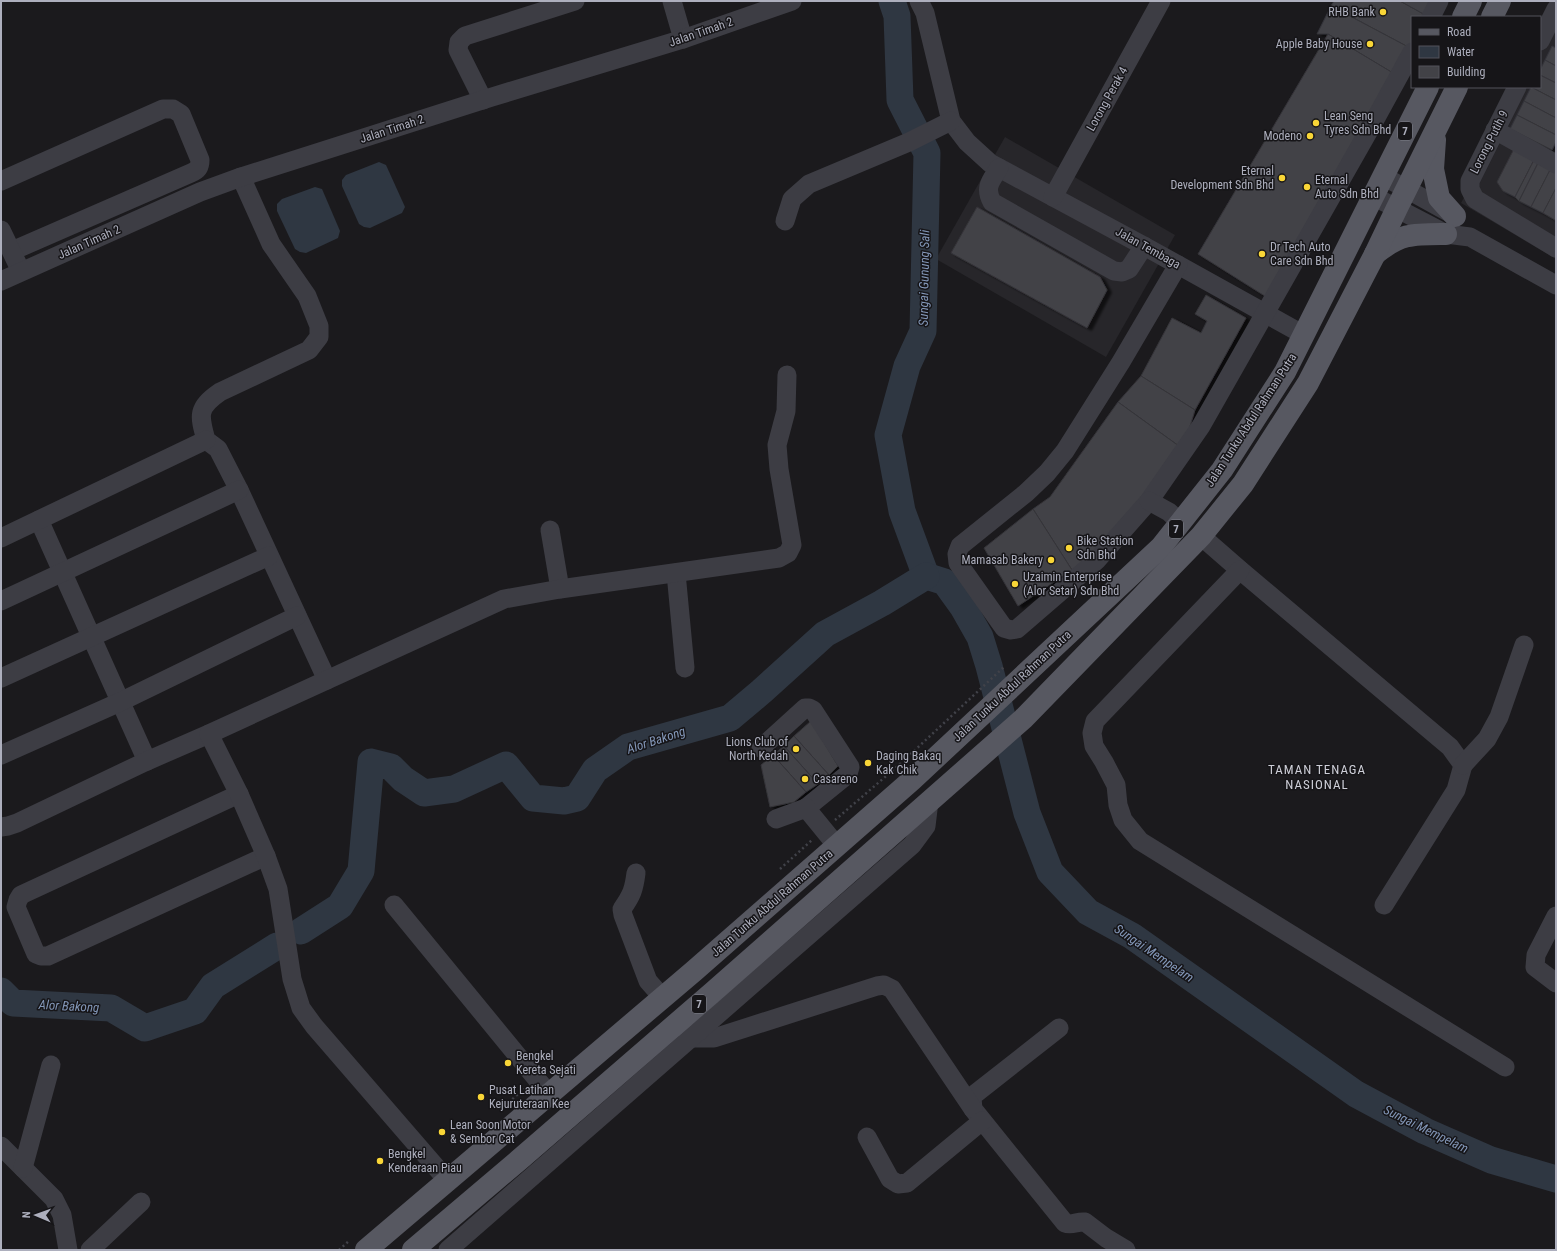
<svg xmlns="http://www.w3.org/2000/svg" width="1557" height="1251" font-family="'Roboto Condensed',sans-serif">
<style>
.built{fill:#27262a}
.water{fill:#2f3742}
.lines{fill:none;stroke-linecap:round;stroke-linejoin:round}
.river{stroke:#2f3742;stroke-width:27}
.building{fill:#424247;stroke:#353439;filter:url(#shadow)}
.path{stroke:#414249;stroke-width:2.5;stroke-dasharray:2 3;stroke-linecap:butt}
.minor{stroke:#3d3d44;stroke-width:19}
.major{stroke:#575861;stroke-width:22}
.poi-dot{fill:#f9d637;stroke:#161518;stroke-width:1.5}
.labels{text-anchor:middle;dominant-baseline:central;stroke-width:3;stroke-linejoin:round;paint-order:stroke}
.shield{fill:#161518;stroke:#80818c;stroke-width:1}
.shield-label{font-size:11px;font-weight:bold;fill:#adafbd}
.poi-label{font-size:12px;fill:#adafbd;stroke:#161518;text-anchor:start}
.street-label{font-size:12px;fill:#adafbd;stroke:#161518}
.water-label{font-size:13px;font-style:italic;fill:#8397b8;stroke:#161518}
.neighbourhood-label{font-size:13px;letter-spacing:1px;fill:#cecfd8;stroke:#161518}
</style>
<defs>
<filter id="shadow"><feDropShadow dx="4.5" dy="2.5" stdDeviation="1" flood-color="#0009"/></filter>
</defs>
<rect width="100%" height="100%" fill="#1b1a1d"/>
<g class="built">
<polygon points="1556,24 1556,259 1461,203 1523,87 1540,87 1540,54"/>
<polygon points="1005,137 1175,235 1106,357 936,259"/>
</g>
<g class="water">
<polygon points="379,162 386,165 405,207 402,213 370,228 364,227 359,224 342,186 342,180 346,175"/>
<polygon points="315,187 322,189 340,231 338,238 306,253 300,252 295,249 277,211 277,204 282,199"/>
</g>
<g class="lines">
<g class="river">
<polyline points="892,1 897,16 900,100 927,153 923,331 907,366 888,435 902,511 926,576"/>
<polyline points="926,576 945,582 963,607 980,637 989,666 1027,813 1050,872 1088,912 1132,936 1356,1094 1425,1131 1491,1160 1556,1179"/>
<polyline points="301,931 340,906 361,871 371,762 391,767 403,779 424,793 454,789 506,765 533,798 564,801 577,798 595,770 628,747 730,718 762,691 825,634 882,603 926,576"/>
<polyline points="1,991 13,1003 111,1008 145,1028 195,1011 213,986 277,946"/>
</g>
</g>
<g class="building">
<polygon points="1334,1 1400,1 1429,17 1412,17 1412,49 1331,6"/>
<polygon points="1400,1 1437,1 1429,17"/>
<polygon points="1331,6 1412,49 1398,76 1328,34 1317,34"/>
<polygon points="1328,34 1398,76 1268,298 1198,254"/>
<polygon points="1552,46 1556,48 1556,66 1545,60"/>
<polygon points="1545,60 1556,66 1556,83 1540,75 1540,70"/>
<polygon points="1540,75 1556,83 1556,100 1531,87 1540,87"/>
<polygon points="1531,87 1556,100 1556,118 1524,101"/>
<polygon points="1524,101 1556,118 1556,135 1517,115"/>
<polygon points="1517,115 1556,135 1556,142 1552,150 1510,129"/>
<polygon points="1514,149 1534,160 1515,197 1503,191 1497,182"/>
<polygon points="1534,160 1538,163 1519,201 1515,197"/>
<polygon points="1538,163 1550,170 1531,207 1519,201"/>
<polygon points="1550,170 1556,173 1556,188 1543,213 1531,207"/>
<polygon points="1556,188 1556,218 1555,220 1543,213"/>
<polygon points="977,207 1100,277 1107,290 1087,328 951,253"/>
<polygon points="1206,295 1246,318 1195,410 1141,376 1172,318 1201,333 1207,321 1195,314"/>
<polygon points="1141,376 1195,410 1183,449 1118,402"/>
<polygon points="1118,402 1183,449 1095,559 1072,570 1033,509 1050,497"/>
<polygon points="1033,509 1072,570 1018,606 984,548"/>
<polygon points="811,721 838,766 829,775 794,736"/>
<polygon points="794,736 829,775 818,784 784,746"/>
<polygon points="784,746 818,784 806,792 773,755"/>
<polygon points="773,755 806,792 794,802 770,807 761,765"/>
</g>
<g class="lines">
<g class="path">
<polyline points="835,820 899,765 1005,666"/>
<polyline points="780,869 812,840"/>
<polyline points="501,1109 524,1089"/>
<polyline points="339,1250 350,1240"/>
</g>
<g class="minor">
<polyline points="672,1 683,39"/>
<polyline points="919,1 925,13 951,121 967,142 990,163 1144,246 1304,335"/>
<polyline points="1431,17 1439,1"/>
<polyline points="1540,41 1556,9"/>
<polyline points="1517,87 1470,181 1470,189 1475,199 1556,248"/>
<polyline points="483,100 458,50 459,42 465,36 575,1"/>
<polyline points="1495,130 1556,164"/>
<path d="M999 168C991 181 984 187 992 202L1114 271 1122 272 1129 269 1144 246"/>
<polyline points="1383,176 1450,213"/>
<path d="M241 177 271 244 307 296 319 326V337L309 350 220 392C197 408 199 415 206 440L218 449 239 490 327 680"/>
<path d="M1 181 163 109H173L181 114 200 160C200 167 198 170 191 173L12 251"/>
<polyline points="1373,196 1446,234 1470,237 1556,285"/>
<polyline points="1053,197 1161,1"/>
<polyline points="785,221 792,199 809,184 909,142 951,121"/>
<polyline points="1,230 17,263"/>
<polyline points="1178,265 1121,362 1065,451 1047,473 1026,493 960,546 957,554 958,563 1004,628 1011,630 1017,629 1097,560 1149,501 1201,426 1372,125 1412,52"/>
<polyline points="1,281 200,192 241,177 492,97 683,39 792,1"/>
<polyline points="1149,501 1169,512 1181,523"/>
<polyline points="39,520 147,761"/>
<polyline points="550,530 560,589"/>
<polyline points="1201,536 1240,570 1450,747 1463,765 1456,790 1384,905"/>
<polyline points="1,538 206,440"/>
<polyline points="1240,570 1095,721 1092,733 1094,746 1104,762 1116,785 1118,805 1123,820 1140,841 1505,1067"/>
<polyline points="676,573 685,668"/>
<polyline points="1,601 239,490"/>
<polyline points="1,678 269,556"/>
<polyline points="761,748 805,708 809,708 813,710 850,767 848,774 806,808"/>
<polyline points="1,755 120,702 297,616"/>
<polyline points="1463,765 1487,739 1499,717 1524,645"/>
<polyline points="239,794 21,895 18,900 16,907 36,954 41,956 48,956 266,856"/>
<polyline points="776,819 806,808 837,846"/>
<polyline points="1,827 8,826 17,823 147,761 209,734"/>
<path d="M636 873C634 889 632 895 622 909L623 915 648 981 663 998"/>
<polyline points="394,905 549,1094"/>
<polyline points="1556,916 1536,955 1535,967 1556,983"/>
<path d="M1059 1028 975 1094 972 1098 973 1109 1065 1223C1072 1226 1077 1221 1085 1222L1106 1238 1126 1250"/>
<polyline points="688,1033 691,1038 714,1038 877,986 884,985 892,989 973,1109"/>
<polyline points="867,1137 890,1179 898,1184 907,1183 982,1121"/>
<polyline points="1,1146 54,1199 62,1215 68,1250"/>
<polyline points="23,1168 51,1065"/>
<polyline points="448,1181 314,1026 301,1008 292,979 278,889 266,856 239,794 209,734 504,599 560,589 779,558 788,553 792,545 779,469 777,445 786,411 787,375"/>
<polyline points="90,1250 141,1202"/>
<polyline points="448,1250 912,845 926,826 929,801"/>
</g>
<g class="major">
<polyline points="1463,17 1471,1"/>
<polyline points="1492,17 1500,1"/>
<polyline points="1435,140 1433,169 1439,198 1455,216"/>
<path d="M1375 254C1401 233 1413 234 1446 234"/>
<polyline points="366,1250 694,971 912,780 1161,547 1222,470 1285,372 1428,87"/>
<polyline points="413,1250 519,1160 713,992 1023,719 1201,536 1243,484 1308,383 1375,254 1397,208 1457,87"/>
</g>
</g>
<g class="poi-dot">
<circle cx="1383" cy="12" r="4"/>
<circle cx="1370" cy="44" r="4"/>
<circle cx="1316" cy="123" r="4"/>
<circle cx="1310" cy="136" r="4"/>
<circle cx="1282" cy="178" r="4"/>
<circle cx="1307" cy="187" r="4"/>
<circle cx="1262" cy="254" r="4"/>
<circle cx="1069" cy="548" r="4"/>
<circle cx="1051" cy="560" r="4"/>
<circle cx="1015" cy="584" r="4"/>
<circle cx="796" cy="749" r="4"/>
<circle cx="868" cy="763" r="4"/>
<circle cx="805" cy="779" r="4"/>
<circle cx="508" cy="1063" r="4"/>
<circle cx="481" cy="1097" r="4"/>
<circle cx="442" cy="1132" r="4"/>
<circle cx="380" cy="1161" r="4"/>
</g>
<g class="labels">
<g class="shield">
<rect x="1398" y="122" width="14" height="18" rx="3"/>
<rect x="1169" y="520" width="14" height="18" rx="3"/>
<rect x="692" y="995" width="14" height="18" rx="3"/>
</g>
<g class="shield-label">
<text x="1405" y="131">7</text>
<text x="1176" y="529">7</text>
<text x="699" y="1004">7</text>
</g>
<g class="poi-label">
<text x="1375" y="12" text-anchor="end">RHB Bank</text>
<text x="1362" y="44" text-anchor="end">Apple Baby House</text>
<text x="1324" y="116">Lean Seng<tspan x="1324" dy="14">Tyres Sdn Bhd</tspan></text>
<text x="1302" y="136" text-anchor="end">Modeno</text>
<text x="1274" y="171" text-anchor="end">Eternal<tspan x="1274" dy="14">Development Sdn Bhd</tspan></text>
<text x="1315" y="180">Eternal<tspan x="1315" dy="14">Auto Sdn Bhd</tspan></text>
<text x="1270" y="247">Dr Tech Auto<tspan x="1270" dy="14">Care Sdn Bhd</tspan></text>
<text x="1077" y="541">Bike Station<tspan x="1077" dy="14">Sdn Bhd</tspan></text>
<text x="1043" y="560" text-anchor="end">Mamasab Bakery</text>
<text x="1023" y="577">Uzaimin Enterprise<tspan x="1023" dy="14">(Alor Setar) Sdn Bhd</tspan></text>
<text x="788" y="742" text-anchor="end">Lions Club of<tspan x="788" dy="14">North Kedah</tspan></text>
<text x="876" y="756">Daging Bakaq<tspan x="876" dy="14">Kak Chik</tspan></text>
<text x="813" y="779">Casareno</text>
<text x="516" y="1056">Bengkel<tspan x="516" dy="14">Kereta Sejati</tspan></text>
<text x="489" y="1090">Pusat Latihan<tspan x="489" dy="14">Kejuruteraan Kee</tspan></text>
<text x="450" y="1125">Lean Soon Motor<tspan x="450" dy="14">&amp; Sembor Cat</tspan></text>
<text x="388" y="1154">Bengkel<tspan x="388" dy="14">Kenderaan Piau</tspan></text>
</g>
<g class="street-label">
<text transform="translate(701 32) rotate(-19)">Jalan Timah 2</text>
<text transform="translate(1107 99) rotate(-61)">Lorong Perak 4</text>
<text transform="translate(392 129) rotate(-18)">Jalan Timah 2</text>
<text transform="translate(1489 142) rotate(-63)">Lorong Putih 9</text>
<text transform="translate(89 242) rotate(-24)">Jalan Timah 2</text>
<text transform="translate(1148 248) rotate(29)">Jalan Tembaga</text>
<text transform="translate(1251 420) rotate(-57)">Jalan Tunku Abdul Rahman Putra</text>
<text transform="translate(1012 686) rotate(-43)">Jalan Tunku Abdul Rahman Putra</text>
<text transform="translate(772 903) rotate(-41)">Jalan Tunku Abdul Rahman Putra</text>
</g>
<g class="water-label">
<text transform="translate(924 278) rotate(-89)">Sungai Gunung Sali</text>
<text transform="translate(656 740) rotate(-18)">Alor Bakong</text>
<text transform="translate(1154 953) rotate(34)">Sungai Mempelam</text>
<text transform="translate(69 1006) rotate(3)">Alor Bakong</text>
<text transform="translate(1426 1129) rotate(26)">Sungai Mempelam</text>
</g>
<g class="neighbourhood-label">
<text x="1317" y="769">TAMAN TENAGA<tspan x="1317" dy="15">NASIONAL</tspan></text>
</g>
</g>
<rect width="1557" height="1251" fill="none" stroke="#adafbd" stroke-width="4"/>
<rect x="1411" y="16" width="130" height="72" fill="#161518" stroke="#52535a"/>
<rect x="1419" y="29" width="20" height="6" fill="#575861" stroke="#52535a"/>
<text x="1447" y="36" font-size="12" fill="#adafbd">Road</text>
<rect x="1419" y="46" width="20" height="12" fill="#2f3742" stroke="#52535a"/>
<text x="1447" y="56" font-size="12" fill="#adafbd">Water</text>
<rect x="1419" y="66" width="20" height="12" fill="#424247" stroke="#52535a"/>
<text x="1447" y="76" font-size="12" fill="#adafbd">Building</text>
<g transform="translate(36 1215) rotate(272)" stroke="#161518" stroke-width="3" paint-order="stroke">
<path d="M0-3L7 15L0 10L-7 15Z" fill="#adafbd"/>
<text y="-6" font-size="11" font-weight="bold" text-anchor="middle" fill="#adafbd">N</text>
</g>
</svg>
